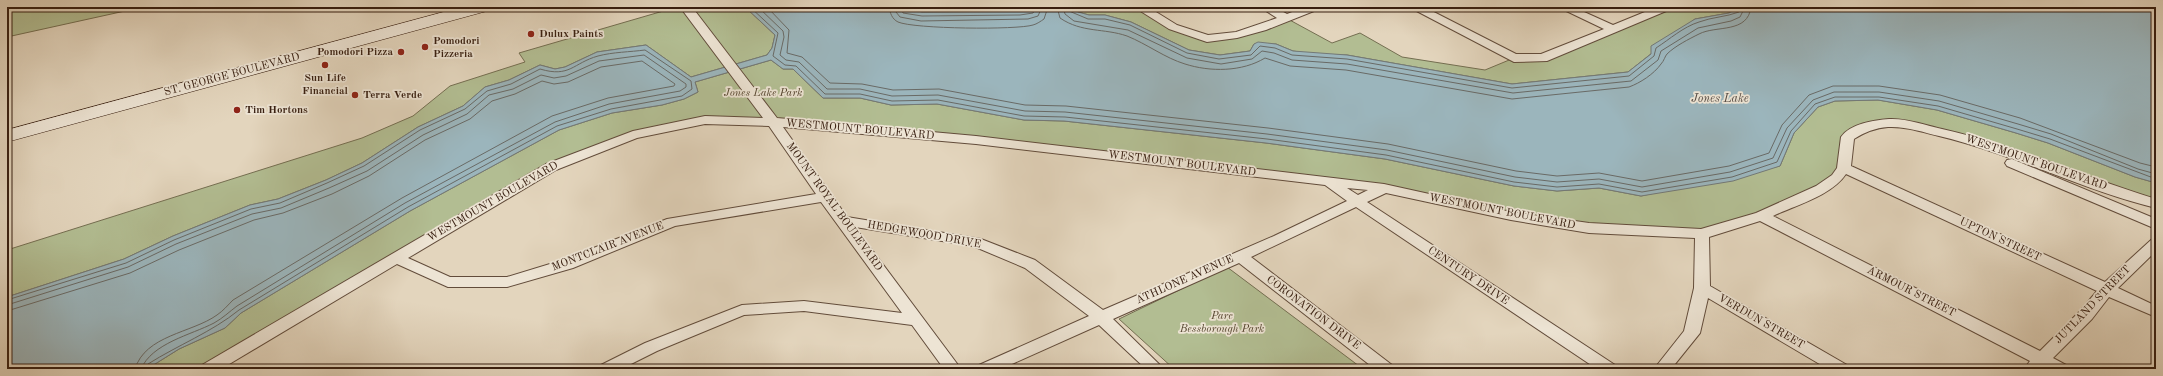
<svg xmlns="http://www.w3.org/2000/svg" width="2163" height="376" font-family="'Old Standard TT',serif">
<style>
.green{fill:#b2bd92;stroke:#746e51}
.water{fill:#9bb5bc;stroke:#737977}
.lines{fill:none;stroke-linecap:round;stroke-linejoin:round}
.shore{stroke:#696a66;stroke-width:1}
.minor-casing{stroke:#624c3b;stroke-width:2}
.secondary-casing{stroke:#371e10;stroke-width:1}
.minor{fill:#ede4d4;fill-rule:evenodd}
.secondary{fill:#ede4d4;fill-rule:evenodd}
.poi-dot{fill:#8f2418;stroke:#ede4d4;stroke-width:1.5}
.labels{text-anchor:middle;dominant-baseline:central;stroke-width:3.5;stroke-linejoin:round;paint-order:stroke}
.poi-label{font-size:11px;font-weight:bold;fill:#371e10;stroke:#ede4d4;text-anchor:start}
.street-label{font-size:11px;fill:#371e10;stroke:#ede4d4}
.park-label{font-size:11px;font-style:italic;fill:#564630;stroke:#ede4d4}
.water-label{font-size:12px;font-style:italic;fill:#554b44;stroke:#ede4d4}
</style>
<rect width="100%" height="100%" fill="#e3d5bd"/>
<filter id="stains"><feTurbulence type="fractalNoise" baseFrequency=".005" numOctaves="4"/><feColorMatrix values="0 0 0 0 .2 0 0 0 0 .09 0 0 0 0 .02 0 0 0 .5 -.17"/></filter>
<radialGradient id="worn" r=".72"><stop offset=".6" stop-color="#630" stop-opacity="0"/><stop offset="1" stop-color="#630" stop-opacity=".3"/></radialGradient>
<g class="green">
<polygon points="7,7 133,7 134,9 7,37"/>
<polygon points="677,7 745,7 775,35 772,48 767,55 691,77 646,45 597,52 565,67 555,69 540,65 509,80 485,87 463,106 418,127 362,163 326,180 278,199 250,205 173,236 124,259 7,297 7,250 362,138 413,116 450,86 525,62 519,53"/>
<polygon points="899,7 1036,7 1020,11 922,12"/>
<polygon points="1070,7 1138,7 1173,27 1207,39 1236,35 1286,18 1332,43 1360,33 1402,57 1485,70 1514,58 1543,58 1667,7 1740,7 1729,13 1695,19 1628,72 1512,84 1347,55 1314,54 1293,51 1276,44 1254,44 1250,51 1220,55 1189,50 1131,22 1105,15 1089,15 1078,12"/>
<polygon points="771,60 783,69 793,69 823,98 860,98 891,105 937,104 1024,120 1064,121 1266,143 1385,159 1514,186 1557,191 1599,188 1641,196 1780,166 1794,133 1818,107 1835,101 1878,100 1937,110 2016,133 2048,143 2135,177 2156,183 2156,204 2013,153 1889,123 1848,137 1844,168 1821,189 1702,234 1589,228 1384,188 976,140 705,120 633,135 551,167 208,369 147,369 179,349 225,328 241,313 410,211 559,130 612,113 662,105 684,99 698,92 695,82"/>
<polygon points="1227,267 1363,369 1174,369 1119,319"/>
</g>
<polygon class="water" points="745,7 899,7 922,12 1020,11 1036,7 1070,7 1078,12 1089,15 1105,15 1131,22 1189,50 1220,55 1250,51 1254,44 1258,42 1276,44 1293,51 1347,55 1512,84 1628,72 1651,54 1651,46 1695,19 1729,13 1740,7 2156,7 2156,183 2135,177 2048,143 2016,133 1937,110 1878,100 1835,101 1818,107 1794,133 1780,166 1733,181 1641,196 1599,188 1557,191 1514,186 1385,159 1266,143 1064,121 1024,120 937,104 891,105 860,98 823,98 793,69 783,69 771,60 695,82 698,92 684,99 662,105 612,113 559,130 410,211 241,313 225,328 179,349 147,369 7,369 7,297 124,259 173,236 250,205 278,199 326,180 362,163 418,127 463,106 485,87 509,80 540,65 555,69 565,67 597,52 646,45 691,77 767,55 772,48 775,35"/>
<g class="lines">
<g class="shore">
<polyline points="750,7 778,33 773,56 785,65 796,66 825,94 860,94 892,101 938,100 1024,116 1065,117 1267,139 1386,155 1514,182 1557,187 1599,184 1642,192 1732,177 1777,162 1791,131 1815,104 1835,97 1879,97 1938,106 2017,129 2050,139 2156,179"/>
<polyline points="758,7 783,31 784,37 780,55 786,60 799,62 827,89 860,89 892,96 938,95 1025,111 1065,112 1267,134 1387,150 1515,177 1557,182 1599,179 1642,187 1730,172 1773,158 1787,128 1813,100 1834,92 1879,92 1939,101 2018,124 2051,134 2138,169 2156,174"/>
<polyline points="767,7 789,30 787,53 802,57 830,83 862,84 893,90 939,89 1025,105 1066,106 1268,128 1388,144 1516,171 1557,176 1599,173 1642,181 1729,166 1769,153 1782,125 1809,95 1833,86 1879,86 1940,95 2020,118 2140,163 2156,167"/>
<path d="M889 7C890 13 892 19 898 22 914 29 1017 30 1033 25 1037 24 1041 21 1044 19L1048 7"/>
<polyline points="896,7 896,12 900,17 921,21 1028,19 1038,16 1042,7"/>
<polyline points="901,7 903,13 922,16 1020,15 1033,13 1037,7"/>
<path d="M1057 7 1060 18C1082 33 1104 28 1127 36 1147 44 1165 58 1185 64 1210 72 1242 72 1265 58L1290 66 1346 70 1512 99 1629 87C1640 83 1654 74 1661 64 1664 61 1665 56 1667 54 1675 46 1689 39 1699 34 1716 25 1748 34 1751 7"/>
<polyline points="1063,7 1065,14 1074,21 1128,30 1187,58 1221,64 1252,59 1262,51 1274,53 1292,60 1347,64 1513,93 1631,81 1658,60 1661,51 1698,28 1731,21 1740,17 1745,7"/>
<path d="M1068 7 1069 11 1088 19H1105L1130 25 1187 53 1219 59 1251 55 1260 46 1275 48 1292 55 1347 59 1512 88 1629 76 1654 56 1656 48C1670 39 1683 27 1699 22 1712 17 1726 17 1739 12L1740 7"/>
<path d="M7 300 126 263 174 240 251 209 280 203 327 183 364 166 420 130 465 109 487 91 511 84 540 69C570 78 573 63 598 56 613 52 630 52 645 50L691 81 692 89 682 96 611 109 557 126 408 207 239 310C212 332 178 345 148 364L146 369"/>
<path d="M7 305 128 267 176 244 252 214 281 208 329 188 367 171 423 135 467 114 489 95 513 89 541 75 554 78 566 76 599 61 644 55 686 84V87L680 91 609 104 555 122 405 203 237 306C229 312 223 318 214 323 191 335 152 343 141 369"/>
<path d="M7 311 130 273 179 250 254 220 283 213 332 194 369 176 425 140 470 119 492 101 515 94 542 81 554 84 568 82 601 67 642 61 675 84 674 86 608 98 552 116 402 198 233 300C228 305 223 311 217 315 192 333 145 335 135 369"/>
</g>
<g class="minor-casing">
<g id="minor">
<path d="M680 7H692L777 118 976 136 1384 184 1511 212 1589 223 1701 229 1756 213 1816 186 1832 175 1837 168 1841 137C1850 124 1874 120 1889 119 1906 118 1925 125 1942 129 2016 146 2084 177 2156 199V208C2082 190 2014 154 1939 136 1923 132 1905 126 1888 127 1875 128 1865 132 1854 139L1851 166 2105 282 2151 240 2156 238V251L2118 288 2156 306V317L2109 297 2092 319 2053 358 2066 365 2068 369H2024L2030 361 1760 221 1709 237 1710 286 1847 365 1849 369H1828L1708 298 1700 333 1671 369H1654L1684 331 1694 288 1695 238 1589 233 1511 220 1386 193 1367 202 1615 365 1617 369H1597L1356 207 1251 257 1392 365 1394 369H1375L1239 263 1113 319 1164 369H1146L1099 325 1001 369H977L979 365 1089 316 1025 268 973 246 855 227 961 369H944L912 325 804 311 744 315 657 351 621 369H599L601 365 645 343 742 305 804 301 902 313 821 202 675 226 573 268 507 287H448L397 264 221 369H200L202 365 546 164 633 131 705 116 763 118ZM705 124 769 126 816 194 667 219 563 260 507 277H450L408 258 556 170 637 138ZM783 127 976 144 1325 185 1347 201 1274 236 1103 310 1035 260 981 239 847 217ZM1846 174 2097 291 2080 311 2040 351 1773 216C1796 205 1831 196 1846 174ZM1347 188 1368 190 1358 195Z"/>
<polygon points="1134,7 1148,7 1177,25 1208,35 1236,32 1277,18 1260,7 1274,7 1287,14 1305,7 1321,7 1319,9 1266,30 1237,38 1207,42 1169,29"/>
<polygon points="1409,7 1424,7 1516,54 1541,54 1604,29 1558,7 1573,7 1613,25 1657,7 1673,7 1671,9 1547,61 1514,62"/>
<polygon points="2012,159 2156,219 2156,229 2007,166 2005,163 2007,160"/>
</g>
</g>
<g class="secondary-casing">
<polygon id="secondary" points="462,7 489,7 487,11 7,142 7,130"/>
</g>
<use href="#minor" class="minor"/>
<use href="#secondary" class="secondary"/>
</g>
<g class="poi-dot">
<circle cx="531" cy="34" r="4"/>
<circle cx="425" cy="47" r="4"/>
<circle cx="401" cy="52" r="4"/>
<circle cx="325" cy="65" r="4"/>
<circle cx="355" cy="95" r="4"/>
<circle cx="237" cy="110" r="4"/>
</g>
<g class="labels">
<g class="poi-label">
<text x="539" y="34">Dulux Paints</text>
<text x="433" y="41">Pomodori<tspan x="433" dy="13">Pizzeria</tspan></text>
<text x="393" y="52" text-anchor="end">Pomodori Pizza</text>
<text x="325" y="78" text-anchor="middle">Sun Life<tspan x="325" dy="13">Financial</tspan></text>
<text x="363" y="95">Terra Verde</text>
<text x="245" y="110">Tim Hortons</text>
</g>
<g class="street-label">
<text transform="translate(232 75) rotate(-15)">ST. GEORGE BOULEVARD</text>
<text transform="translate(860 130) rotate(5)">WESTMOUNT BOULEVARD</text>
<text transform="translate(2036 163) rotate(19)">WESTMOUNT BOULEVARD</text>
<text transform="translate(1182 164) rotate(7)">WESTMOUNT BOULEVARD</text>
<text transform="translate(493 202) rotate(-30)">WESTMOUNT BOULEVARD</text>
<text transform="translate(834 207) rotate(54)">MOUNT ROYAL BOULEVARD</text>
<text transform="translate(1502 212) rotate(11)">WESTMOUNT BOULEVARD</text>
<text transform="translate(924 235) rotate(10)">HEDGEWOOD DRIVE</text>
<text transform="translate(2000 240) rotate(25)">UPTON STREET</text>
<text transform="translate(608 247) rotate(-21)">MONTCLAIR AVENUE</text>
<text transform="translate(1468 276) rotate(34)">CENTURY DRIVE</text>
<text transform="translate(1185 280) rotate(-24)">ATHLONE AVENUE</text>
<text transform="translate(1911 292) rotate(27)">ARMOUR STREET</text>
<text transform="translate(2093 305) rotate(-46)">JUTLAND STREET</text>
<text transform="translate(1313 313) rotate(37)">CORONATION DRIVE</text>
<text transform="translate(1761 322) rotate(30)">VERDUN STREET</text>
</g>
<g class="park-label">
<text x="763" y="93">Jones Lake Park</text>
<text x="1222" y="316">Parc<tspan x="1222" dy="13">Bessborough Park</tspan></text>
</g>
<g class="water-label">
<text x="1720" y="99">Jones Lake</text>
</g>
</g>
<rect width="2163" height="376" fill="none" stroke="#e3d5bd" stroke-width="24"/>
<rect x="8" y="8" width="2147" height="360" fill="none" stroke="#371e10" stroke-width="2"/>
<rect x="12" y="12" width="2139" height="352" fill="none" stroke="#371e10"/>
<rect width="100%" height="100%" filter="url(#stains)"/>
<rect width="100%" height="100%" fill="url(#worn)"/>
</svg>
